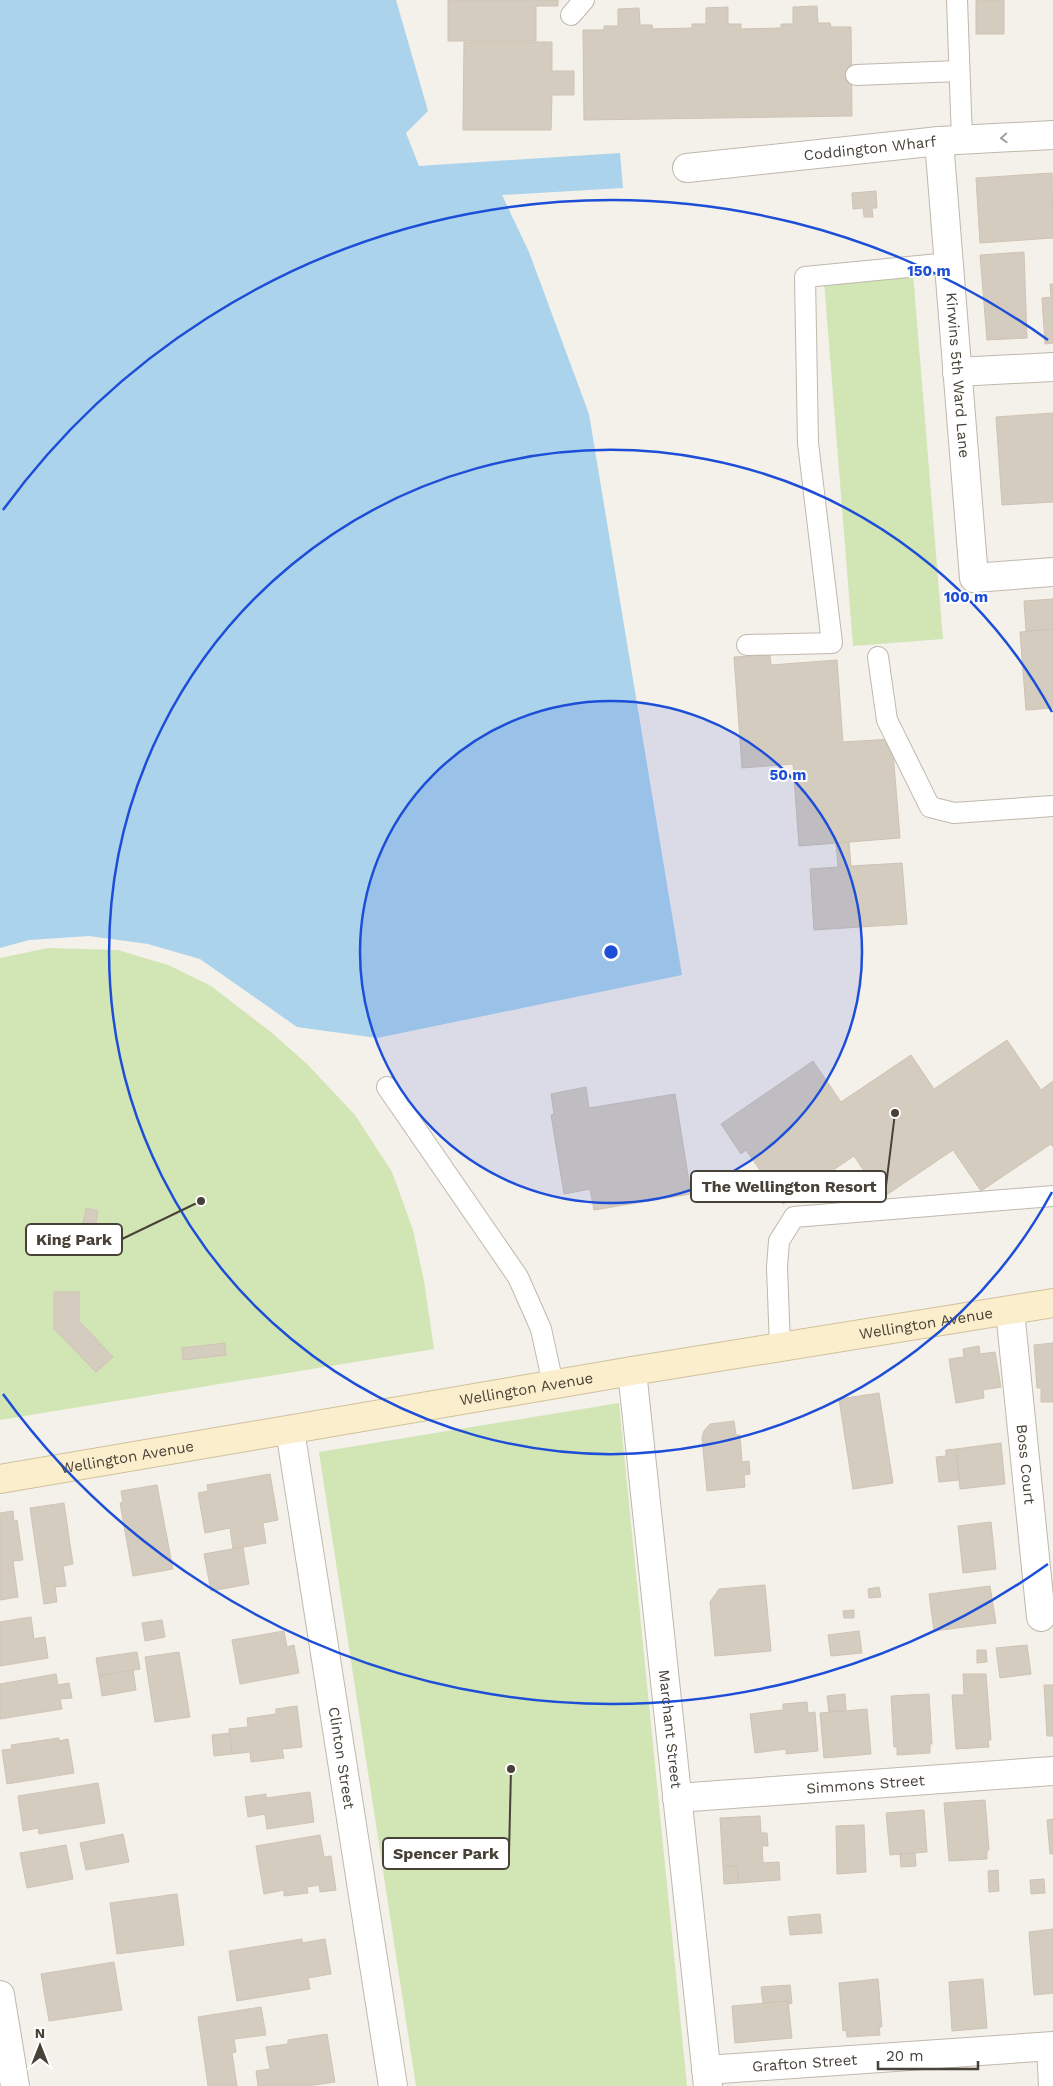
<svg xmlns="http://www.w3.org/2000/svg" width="1053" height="2086" font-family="'Work Sans',sans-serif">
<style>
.green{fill:#d1e5b5}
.water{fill:#abd3ec}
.building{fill:#d5ccc0;stroke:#cfc3b3}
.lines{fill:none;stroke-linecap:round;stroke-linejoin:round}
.service-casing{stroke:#bfb8ad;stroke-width:22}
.minor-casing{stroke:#bfb8ad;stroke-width:30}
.secondary-casing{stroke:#d0c19c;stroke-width:30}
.service{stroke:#fff;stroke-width:20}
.minor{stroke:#fff;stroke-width:28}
.secondary{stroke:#fbeecc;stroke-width:28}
.oneway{stroke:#a3a09c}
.ring{fill:none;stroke:#1d4ed8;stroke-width:2.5}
.labels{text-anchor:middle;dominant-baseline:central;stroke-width:4;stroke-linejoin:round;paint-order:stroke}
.street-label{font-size:15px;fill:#474138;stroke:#fff}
.centre{fill:#1d4ed8;stroke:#fff;stroke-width:2.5}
.ring-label{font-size:15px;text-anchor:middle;font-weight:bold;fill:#1d4ed8;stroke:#fff;stroke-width:4;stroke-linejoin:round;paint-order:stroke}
.leader{fill:none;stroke:#474138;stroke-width:2}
.callout-dot{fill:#474138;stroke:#fff;stroke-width:2}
.callout{fill:#fff;stroke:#474138;stroke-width:2}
.callout-label{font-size:16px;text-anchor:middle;font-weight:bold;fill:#474138}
</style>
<rect width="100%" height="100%" fill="#f4f0ea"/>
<g class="green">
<polygon points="913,274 943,639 853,646 824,281"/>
<polygon points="48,948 118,950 168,965 211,986 272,1033 308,1065 355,1115 392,1172 413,1230 424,1281 434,1349 0,1420 0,958"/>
<polygon points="619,1403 687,2086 416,2086 319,1452"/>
</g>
<polygon class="water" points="0,0 396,0 428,111 406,133 419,166 620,153 623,188 502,195 529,252 589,414 682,975 377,1038 297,1027 200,959 148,944 89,936 29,940 0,948"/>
<g class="building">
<polygon points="448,0 558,0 558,6 536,6 536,41 448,41"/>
<rect x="976" y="0" width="28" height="34"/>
<polygon points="817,6 818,23 830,23 831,27 851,27 852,116 584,120 583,30 604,30 604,26 618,26 618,9 639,8 640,25 652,25 653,29 692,28 692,24 706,24 706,8 728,7 728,24 741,24 741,29 781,28 781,24 793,24 793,7"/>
<polygon points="464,42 552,42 552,71 574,71 574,95 552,95 551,130 463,130"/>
<polygon points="1052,173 1053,238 980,243 976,178"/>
<polygon points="876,191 877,208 872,208 873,217 864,217 863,208 853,209 852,193"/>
<polygon points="1024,252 1027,338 987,340 980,255"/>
<polygon points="1050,284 1053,284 1053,343 1045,344 1042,298 1051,297"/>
<polygon points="1053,413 1053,502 1002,505 996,417"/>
<polygon points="1053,599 1053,629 1026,631 1024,601"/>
<polygon points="1053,629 1053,708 1026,710 1020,632"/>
<polygon points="770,655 771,665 837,660 843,742 892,739 900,838 799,846 793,764 742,768 734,657"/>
<polygon points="849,842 851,866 902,863 907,924 814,930 810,869 838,867 836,843"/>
<polygon points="1007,1040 1041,1090 1053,1081 1053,1147 1051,1144 981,1191 953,1150 882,1198 854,1156 783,1204 746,1150 741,1154 721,1124 813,1061 841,1102 911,1055 934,1089"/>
<polygon points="586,1087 589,1108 675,1094 691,1194 594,1210 590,1189 564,1194 551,1115 554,1114 551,1094"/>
<polygon points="86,1208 98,1211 90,1252 78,1250"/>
<polygon points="54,1292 79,1292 79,1321 113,1357 96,1372 54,1329"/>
<polygon points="225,1343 226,1355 183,1360 182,1348"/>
<polygon points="1053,1343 1053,1402 1041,1402 1041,1388 1037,1388 1034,1345"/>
<polygon points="979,1346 980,1354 995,1352 1001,1387 983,1390 984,1398 956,1403 949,1359 964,1357 963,1349"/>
<polygon points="879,1393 893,1483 853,1489 839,1399"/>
<polygon points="734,1421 736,1435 740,1435 742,1462 749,1461 750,1474 744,1475 745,1487 707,1491 702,1438 704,1431 710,1424"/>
<polygon points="1001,1443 1005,1484 960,1489 956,1449"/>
<polygon points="956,1449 959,1480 939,1482 936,1457 946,1456 946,1450"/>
<polygon points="270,1474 278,1520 263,1523 266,1543 233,1549 230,1528 205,1533 198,1493 208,1491 207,1485"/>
<polygon points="157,1485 173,1569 133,1576 120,1503 123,1502 121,1491"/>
<polygon points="64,1503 73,1564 63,1566 66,1586 55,1587 57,1602 44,1604 30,1508"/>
<polygon points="13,1511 14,1521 17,1520 23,1560 13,1561 18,1597 0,1600 0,1513"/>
<polygon points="991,1522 996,1569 963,1573 958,1526"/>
<polygon points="243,1547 249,1584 211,1591 204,1554"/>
<polygon points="765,1585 771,1651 715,1656 710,1602 719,1589"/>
<polygon points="990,1586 996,1623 934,1631 929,1594"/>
<polygon points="879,1587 881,1597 869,1598 868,1589"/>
<polygon points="854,1610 854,1618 844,1618 843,1611"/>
<polygon points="31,1617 34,1639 45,1637 48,1658 0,1666 0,1622"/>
<polygon points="162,1620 165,1637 145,1641 142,1623"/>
<polygon points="284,1631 287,1647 294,1645 299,1673 240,1684 232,1640"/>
<polygon points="859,1631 862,1653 831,1656 828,1635"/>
<polygon points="1027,1645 1031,1674 1000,1678 996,1648"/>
<polygon points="977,1650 986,1650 987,1662 977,1663"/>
<polygon points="137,1652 140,1669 99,1676 96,1658"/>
<polygon points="179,1652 190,1717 155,1722 145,1657"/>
<polygon points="133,1670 136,1690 102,1696 99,1676"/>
<polygon points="56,1674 58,1685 69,1683 72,1698 60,1699 62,1709 0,1719 0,1684"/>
<polygon points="963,1674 986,1674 991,1740 988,1740 989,1747 956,1749 952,1695 964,1695"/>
<polygon points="1044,1685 1053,1685 1053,1736 1047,1736"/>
<polygon points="845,1694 846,1710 829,1712 827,1696"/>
<polygon points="929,1694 932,1744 930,1744 930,1753 897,1755 897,1747 894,1747 891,1696"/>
<polygon points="807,1702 808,1713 815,1712 818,1751 786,1754 786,1749 755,1753 750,1714 783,1710 783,1704"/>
<polygon points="297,1706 302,1747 282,1749 284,1758 251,1762 250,1752 232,1754 229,1729 248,1727 247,1718 276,1714 276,1709"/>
<polygon points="867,1709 871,1754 824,1758 820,1713"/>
<polygon points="230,1733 232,1754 214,1756 212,1735"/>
<polygon points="59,1738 59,1741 68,1739 74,1773 7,1784 2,1750 12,1749 11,1745"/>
<polygon points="98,1783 105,1823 39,1834 38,1828 23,1831 18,1796"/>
<polygon points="310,1792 314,1822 267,1829 265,1814 248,1817 245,1797 266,1794 266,1798"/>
<polygon points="985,1800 989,1850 987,1850 987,1859 949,1861 944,1803"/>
<polygon points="924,1810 927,1852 890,1855 886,1813"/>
<polygon points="760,1816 761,1833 767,1833 768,1846 762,1846 763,1863 779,1862 780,1880 739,1883 737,1866 723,1866 720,1818"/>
<polygon points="1053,1819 1053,1854 1050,1854 1047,1820"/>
<polygon points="864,1825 866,1872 837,1874 836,1826"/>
<polygon points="123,1834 129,1862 86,1870 80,1843"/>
<polygon points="320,1835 324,1857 331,1856 336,1890 320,1892 319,1885 307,1887 308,1893 284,1896 284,1890 264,1894 256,1846"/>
<polygon points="66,1845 73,1879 27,1888 20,1853"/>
<polygon points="915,1853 916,1866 901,1867 900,1854"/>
<polygon points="723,1866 737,1866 739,1883 724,1884"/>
<polygon points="998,1870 999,1891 989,1892 988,1871"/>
<polygon points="1044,1879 1045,1893 1031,1894 1030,1880"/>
<polygon points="177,1894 184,1945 117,1954 110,1903"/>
<polygon points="820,1914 822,1933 790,1935 788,1917"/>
<polygon points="1053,1929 1053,1993 1034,1995 1029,1932"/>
<polygon points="302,1939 302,1943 325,1939 331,1974 308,1978 310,1989 237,2001 229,1951"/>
<polygon points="114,1962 122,2010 49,2021 41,1974"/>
<polygon points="878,1979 882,2027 879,2027 880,2035 847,2037 846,2030 843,2031 839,1983"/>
<polygon points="983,1979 987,2028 952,2031 949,1982"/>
<polygon points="790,1985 792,2003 789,2004 788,2001 763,2003 761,1987"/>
<polygon points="788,2001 792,2038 735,2043 732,2006"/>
<polygon points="261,2007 266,2035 234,2039 236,2052 232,2053 237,2086 208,2086 198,2017"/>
<polygon points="327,2034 335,2082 307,2086 258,2086 256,2071 270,2069 266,2047 288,2044 288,2040"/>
</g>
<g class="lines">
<g class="service-casing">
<g id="service">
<polyline points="957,0 962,140"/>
<polyline points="571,15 584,0"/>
<polyline points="856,75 959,71"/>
<polyline points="747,645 832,643 808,443 805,277 949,263"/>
<polyline points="878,657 887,720 930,807 954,813 1053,806"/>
<polyline points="387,1087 518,1277 541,1329 553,1384"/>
<polyline points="780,1347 777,1267 779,1241 794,1217 1053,1196"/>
<polyline points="1047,2046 1049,2086"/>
</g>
</g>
<g class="minor-casing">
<g id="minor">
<path id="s1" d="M939 141 974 578 1053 572"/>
<path id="s2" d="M687 168 939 141 1053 135"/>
<polyline points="957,372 1053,367"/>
<path id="s3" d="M1010 1311 1041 1617"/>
<path id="s4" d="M632 1371 708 2086"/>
<path id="s5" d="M290 1430 393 2086"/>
<path id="s6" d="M677 1798 1053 1771"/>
<polyline points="0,1995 15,2086"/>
<path id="s7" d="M706 2070 1053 2046"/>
</g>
</g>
<g class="secondary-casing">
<g id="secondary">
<path id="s8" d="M0 1479 632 1371 1053 1303"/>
</g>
</g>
<use href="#service" class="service"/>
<use href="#minor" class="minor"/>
<use href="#secondary" class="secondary"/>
</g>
<defs><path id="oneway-chevron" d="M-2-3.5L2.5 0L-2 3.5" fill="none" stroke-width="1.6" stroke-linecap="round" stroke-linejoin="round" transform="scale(1.25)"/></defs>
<use class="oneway" href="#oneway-chevron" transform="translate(1004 138) rotate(177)"/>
<circle cx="611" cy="952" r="251" fill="#1d4ed8" fill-opacity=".12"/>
<g class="ring">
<circle cx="611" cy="952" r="251"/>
<path d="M1052 1192A502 502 0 1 1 1052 712"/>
<path d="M1048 1564A752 752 0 0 1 3 1394M3 510A752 752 0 0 1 1048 340"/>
</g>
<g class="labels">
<g class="street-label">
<text stroke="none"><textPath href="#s2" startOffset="184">Coddington Wharf</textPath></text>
<text stroke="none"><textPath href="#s1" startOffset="235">Kirwins 5th Ward Lane</textPath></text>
<text stroke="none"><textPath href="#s8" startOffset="939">Wellington Avenue</textPath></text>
<text stroke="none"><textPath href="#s8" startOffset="534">Wellington Avenue</textPath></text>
<text stroke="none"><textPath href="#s8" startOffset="129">Wellington Avenue</textPath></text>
<text stroke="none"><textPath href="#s3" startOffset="154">Boss Court</textPath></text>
<text stroke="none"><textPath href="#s4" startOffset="360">Marchant Street</textPath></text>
<text stroke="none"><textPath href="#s5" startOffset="332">Clinton Street</textPath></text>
<text stroke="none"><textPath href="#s6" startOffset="189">Simmons Street</textPath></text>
<text stroke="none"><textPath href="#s7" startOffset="99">Grafton Street</textPath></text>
</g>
</g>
<circle cx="611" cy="952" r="8" class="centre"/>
<g class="ring-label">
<text x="929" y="276">150 m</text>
<text x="966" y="602">100 m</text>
<text x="788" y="780">50 m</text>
</g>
<path class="leader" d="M895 1113L886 1186M201 1201L122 1239M511 1769L509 1854"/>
<g class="callout-dot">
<circle cx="895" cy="1113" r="5"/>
<circle cx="201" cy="1201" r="5"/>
<circle cx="511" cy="1769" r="5"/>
</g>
<g class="callout">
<rect x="691" y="1171" width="195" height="31" rx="5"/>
<rect x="26" y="1224" width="96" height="31" rx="5"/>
<rect x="383" y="1838" width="126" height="31" rx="5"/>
</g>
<g class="callout-label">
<text x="789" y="1192">The Wellington Resort</text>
<text x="74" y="1245">King Park</text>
<text x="446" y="1859">Spencer Park</text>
</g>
<g transform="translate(40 2046)" stroke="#ffffff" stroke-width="4" paint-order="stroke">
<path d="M0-4L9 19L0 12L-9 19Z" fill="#474138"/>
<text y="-8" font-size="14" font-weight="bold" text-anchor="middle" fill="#474138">N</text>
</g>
<path d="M878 2061v8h100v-8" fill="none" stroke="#474138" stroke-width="2.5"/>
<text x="886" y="2061" font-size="15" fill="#474138" stroke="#ffffff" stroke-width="4" paint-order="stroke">20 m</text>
</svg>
